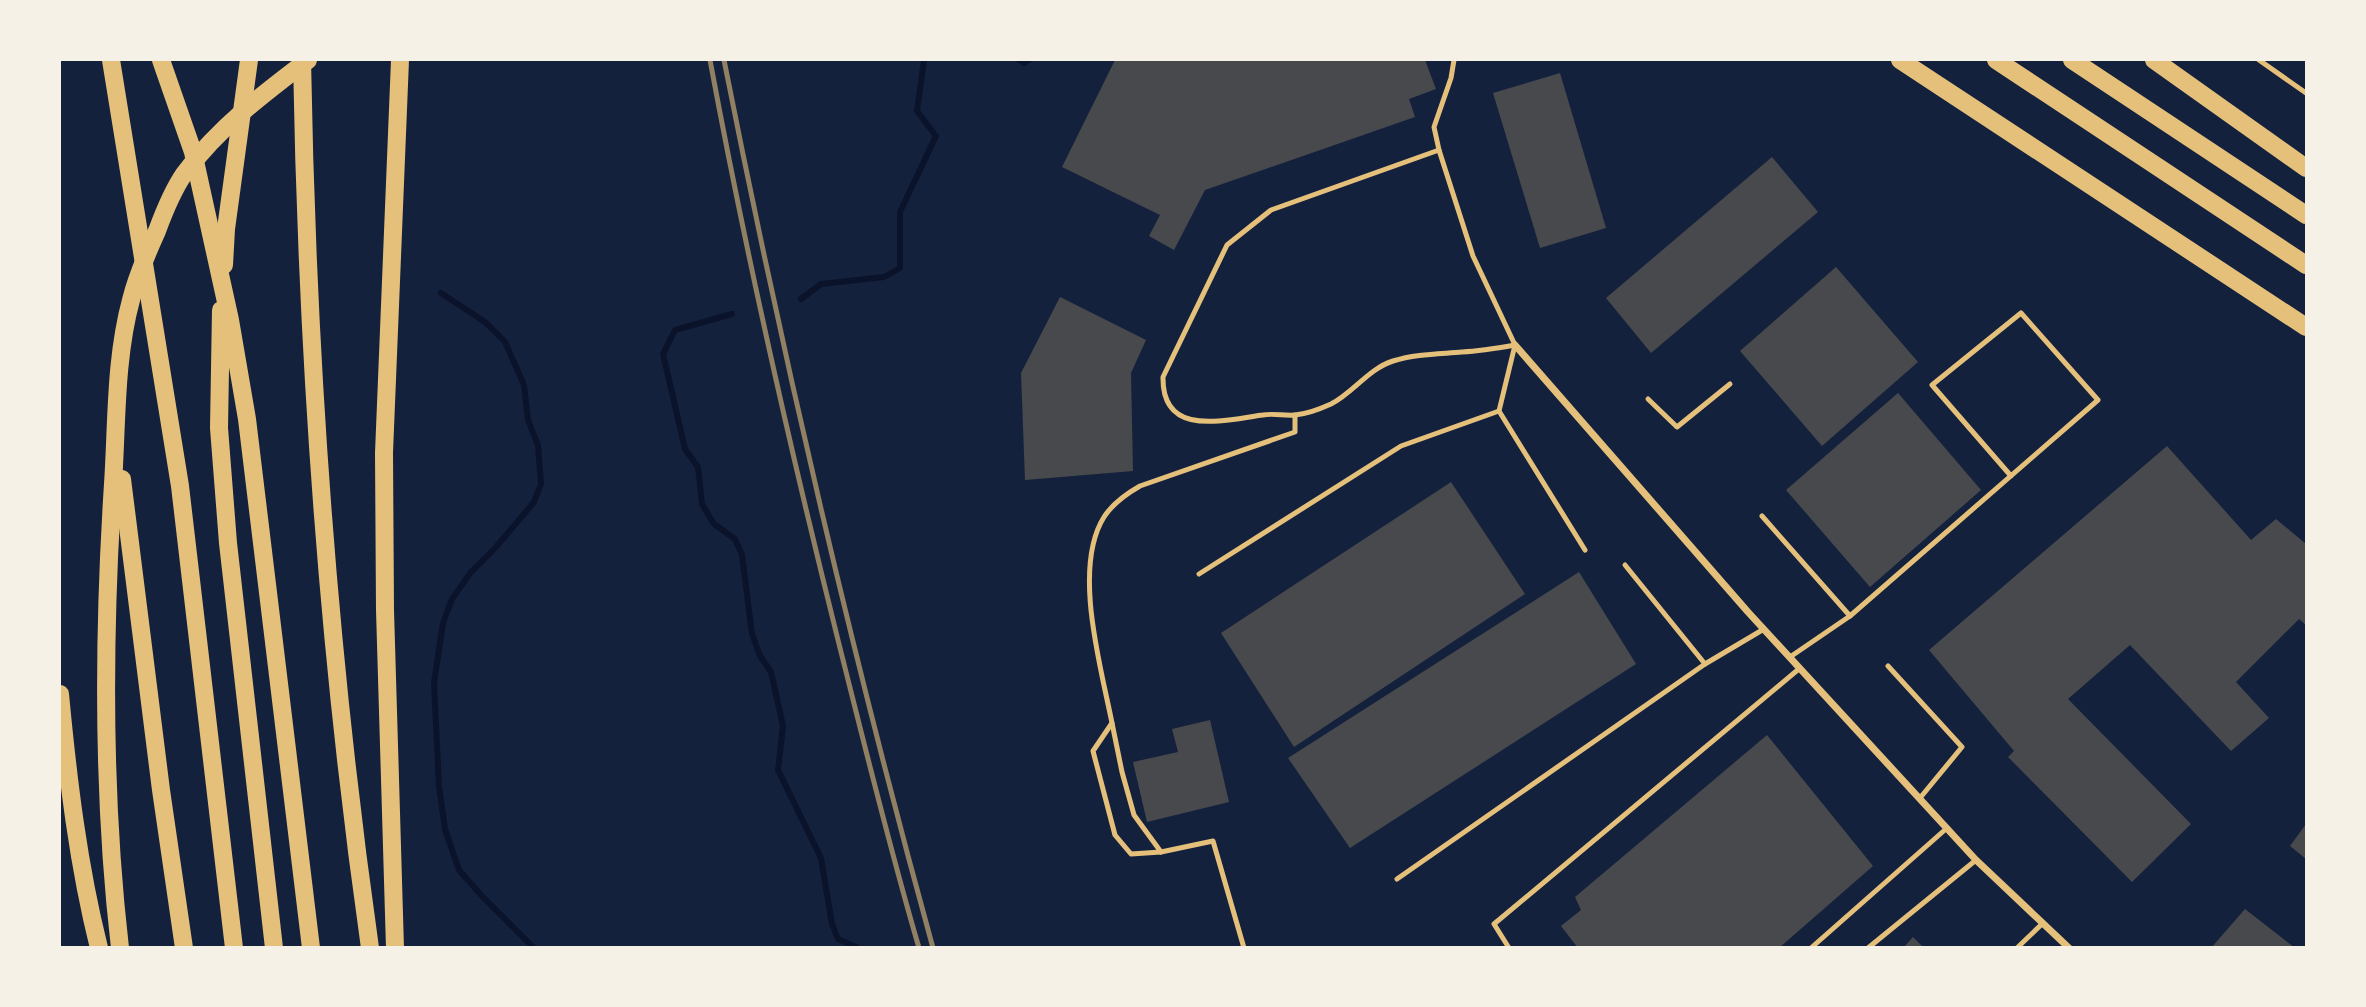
<svg xmlns="http://www.w3.org/2000/svg" width="2366" height="1007" font-family="'Playfair Display',serif">
<style>
.lines{fill:none;stroke-linecap:round;stroke-linejoin:round}
.stream{stroke:#0b132b;stroke-width:6}
.building{fill:#48494c}
.service{stroke:#e5c07b;stroke-width:5}
.minor{stroke:#e5c07b;stroke-width:7}
.motorway{stroke:#e5c07b;stroke-width:18}
.rail{stroke:#918062;stroke-width:5}
</style>
<rect width="100%" height="100%" fill="#14213d"/>
<g class="lines">
<g class="stream">
<polyline points="1019,60 1024,63 1029,60"/>
<polyline points="441,293 485,322 505,342 524,385 528,420 538,445 541,484 534,502 496,547 471,572 452,599 443,623 434,683 439,786 445,829 459,870 481,895 534,948"/>
<polyline points="801,299 821,284 884,277 900,268 900,212 936,136 917,111 924,60"/>
<polyline points="732,314 675,330 663,354 685,449 698,467 702,504 714,524 735,539 742,555 752,634 760,656 771,672 783,726 778,770 821,858 832,924 838,939 858,948"/>
</g>
</g>
<g class="building">
<polygon points="1115,60 1425,60 1436,89 1409,99 1415,117 1205,190 1174,250 1149,236 1160,215 1062,167"/>
<polygon points="1560,73 1606,228 1540,248 1493,93"/>
<polygon points="1772,157 1818,212 1651,353 1606,298"/>
<polygon points="1836,267 1918,362 1822,446 1740,351"/>
<polygon points="1060,297 1146,340 1131,373 1133,471 1025,480 1021,373"/>
<polygon points="1898,393 1981,490 1870,587 1786,490"/>
<polygon points="2167,446 2251,540 2276,519 2306,544 2306,625 2299,619 2236,682 2269,718 2231,751 2130,645 2068,699 2191,824 2132,882 2008,757 2014,751 1929,650"/>
<polygon points="1451,482 1525,594 1294,747 1221,633"/>
<polygon points="1579,572 1636,664 1350,848 1288,758"/>
<polygon points="1210,720 1229,802 1147,822 1133,762 1178,752 1172,729"/>
<polygon points="1767,735 1873,866 1779,948 1578,948 1561,926 1581,910 1575,897"/>
<polygon points="2306,824 2306,859 2290,846"/>
<polygon points="2245,909 2295,948 2211,948"/>
<polygon points="1913,937 1924,948 1903,948"/>
</g>
<g class="lines">
<g class="service">
<polyline points="2259,60 2306,93"/>
<polyline points="1439,150 1434,127 1451,78 1454,60"/>
<path d="M1515 345C1498 348 1480 351 1462 352 1439 354 1415 354 1393 361 1368 369 1353 393 1331 404 1320 409 1307 414 1295 415 1284 416 1273 413 1263 415 1224 420 1162 438 1163 377L1227 245 1271 210 1439 150 1473 256 1515 345 1499 411 1585 550"/>
<polyline points="1648,399 1677,427 1730,384"/>
<polyline points="1762,516 1850,616 1790,657"/>
<polyline points="1625,565 1705,664"/>
<polyline points="1199,574 1401,446 1499,411"/>
<polyline points="1850,616 2098,400 2021,313 1932,385 2011,476"/>
<polyline points="1888,666 1962,747 1920,798"/>
<polyline points="1112,723 1122,772 1134,815 1161,852"/>
<polyline points="1397,879 1705,664 1764,629"/>
<path d="M1244 948 1213 841 1161 852 1131 854 1115 835 1093 751 1112 723C1101 667 1072 568 1104 517 1113 503 1126 494 1140 486L1295 432V415"/>
<polyline points="1509,948 1494,924 1800,668"/>
<polyline points="1811,948 1947,828"/>
<polyline points="1868,948 1976,860"/>
<polyline points="2017,948 2043,923"/>
</g>
<polyline class="minor" points="1515,345 1748,612 1976,860 2069,948"/>
<g class="motorway">
<polyline points="111,60 180,486 234,948"/>
<polyline points="161,60 193,152 230,320 247,419 311,948"/>
<path d="M302 60C307 356 328 653 370 948"/>
<polyline points="1900,60 2306,327"/>
<polyline points="1996,60 2306,265"/>
<polyline points="2072,60 2306,215"/>
<polyline points="2154,60 2306,168"/>
<polyline points="224,265 226,229 249,60"/>
<polyline points="221,310 219,428 228,543 274,948"/>
<polyline points="122,479 161,790 184,948"/>
<path d="M60 694C68 779 78 864 99 948"/>
<path d="M120 948C102 793 103 639 113 484 117 423 115 359 131 300 137 276 147 253 157 231 164 212 173 190 184 174 218 128 263 94 308 60"/>
<polyline points="395,948 385,610 384,453 400,60"/>
</g>
<g class="rail">
<path d="M710 60C746 254 790 448 838 640 864 743 889 846 919 948"/>
<path d="M724 60C783 358 852 654 933 948"/>
</g>
</g>
<rect width="2366" height="1007" fill="none" stroke="#f6f1e7" stroke-width="122"/>
</svg>
